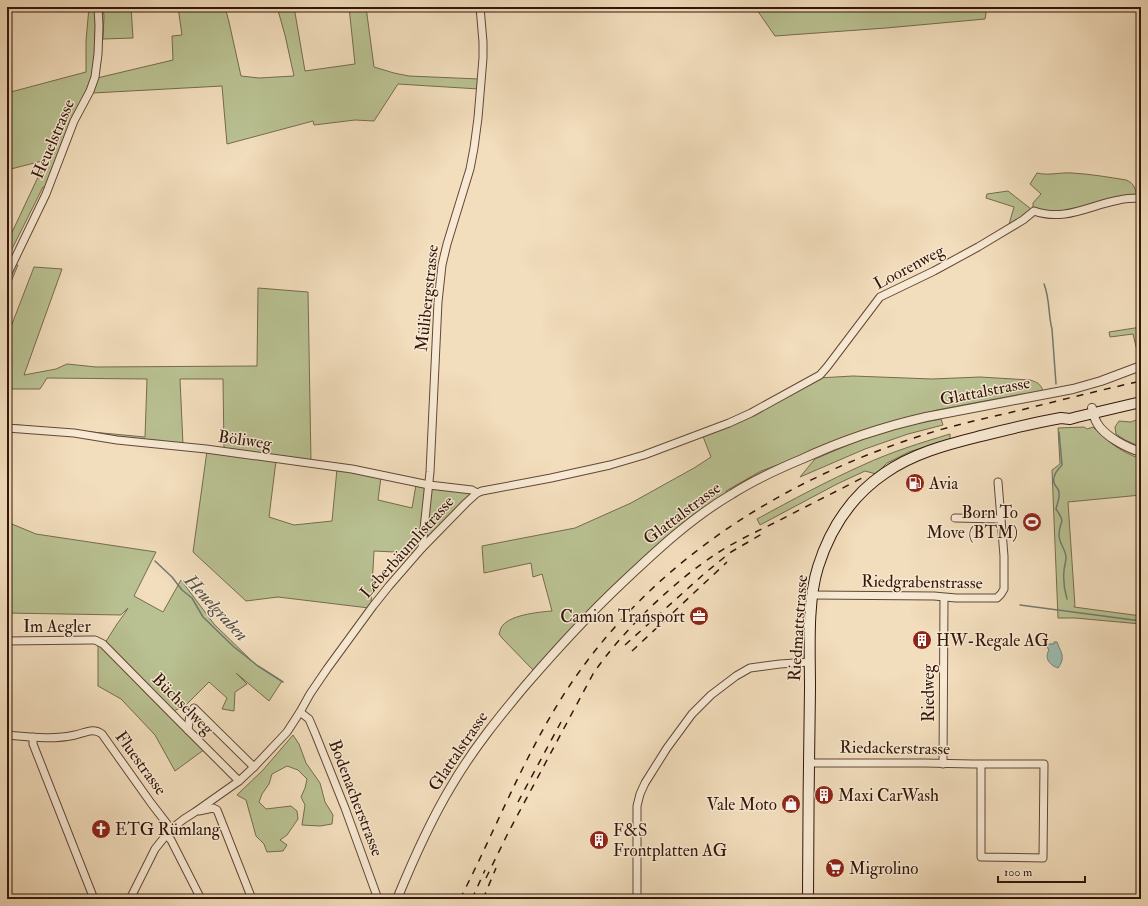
<svg xmlns="http://www.w3.org/2000/svg" width="1148" height="906" font-family="'IM FELL Double Pica',serif">
<style>
.green{fill:#b9c192;stroke:#766b4e}
.water{fill:#9bbcb1;stroke:#71796e}
.lines{fill:none;stroke-linecap:round;stroke-linejoin:round}
.stream{stroke:#71796e;stroke-width:1.5}
.minor-casing{stroke:#634736;stroke-width:9}
.tertiary-casing{stroke:#634736;stroke-width:10}
.secondary-casing{stroke:#331509;stroke-width:12}
.minor{stroke:#f7e9d3;stroke-width:7}
.tertiary{stroke:#f7e9d3;stroke-width:8}
.secondary{stroke:#f7e9d3;stroke-width:10}
.rail{stroke:#331509;stroke-width:1.5;stroke-dasharray:7 7;stroke-linecap:butt}
.labels{text-anchor:middle;dominant-baseline:central;stroke-width:3;stroke-linejoin:round;paint-order:stroke}
.street-label{font-size:17px;fill:#331509;stroke:#f7e9d3}
.poi-label{font-size:17px;fill:#331509;stroke:#f7e9d3;text-anchor:start}
.water-label{font-size:18px;font-style:italic;fill:#574f44;stroke:#f7e9d3}
</style>
<rect width="100%" height="100%" fill="#f2ddbc"/>
<filter id="stains"><feTurbulence type="fractalNoise" baseFrequency=".005" numOctaves="4"/><feColorMatrix values="0 0 0 0 .2 0 0 0 0 .09 0 0 0 0 .02 0 0 0 .5 -.17"/></filter>
<radialGradient id="worn" r=".72"><stop offset=".6" stop-color="#630" stop-opacity="0"/><stop offset="1" stop-color="#630" stop-opacity=".3"/></radialGradient>
<g class="green">
<polygon points="89,7 96,7 94,76 47,188 43,187 7,259 7,243 46,160 7,170 7,93 86,72 86,41"/>
<polygon points="103,7 131,7 133,38 103,39 104,16"/>
<polygon points="178,7 225,7 229,22 241,76 259,78 294,76 285,35 277,7 294,7 305,71 355,64 349,7 366,7 374,67 394,73 409,76 479,79 479,89 398,84 374,121 355,120 314,125 313,121 227,144 222,86 93,93 97,78 173,60 172,36 182,35"/>
<polygon points="755,7 987,7 985,19 886,28 775,36"/>
<path d="M1037 173C1049 176 1060 172 1072 173 1090 174 1108 177 1126 180 1134 183 1135 188 1137 196L1061 214 1033 208V203L1041 194 1030 184Z"/>
<polygon points="1008,191 1031,209 1008,228 1014,207 986,198 987,194"/>
<polygon points="15,265 18,265 7,291 7,281"/>
<polygon points="34,267 62,269 24,375 56,369 67,364 96,367 257,366 258,288 308,292 311,462 224,450 223,379 180,379 183,445 7,427 7,424 145,437 147,379 47,378 40,389 7,389 7,337"/>
<polygon points="1141,327 1141,358 1139,359 1133,334 1110,337 1109,332"/>
<path d="M853 376 932 379 980 377 1030 380C1037 382 1041 384 1043 391L1025 395 1022 394 937 410 900 420 761 471 726 491 727 493 692 517 534 671 502 638 499 634C500 632 500 630 501 628 507 615 539 612 552 611L542 574 533 577 531 563 484 573 482 546 575 528 631 503 694 468 711 457 702 434 818 378Z"/>
<polygon points="1141,418 1141,447 1125,440 1116,434 1115,427 1119,421 1131,422"/>
<polygon points="941,419 943,425 908,434 865,449 800,477 815,459 855,442 899,427"/>
<path d="M1084 427 1087 429 1093 427C1108 442 1121 452 1141 459V495L1068 502 1075 606H1074V607L1141 616V624L1075 618H1058L1052 470 1060 464 1058 428Z"/>
<path d="M950 434V439L909 452 887 463 876 474 865 471 837 484 760 525 757 519C792 500 827 481 863 465 891 452 920 443 950 434Z"/>
<polygon points="207,451 276,461 269,517 294,525 332,521 337,469 381,477 378,500 412,508 416,485 475,493 415,553 374,551 371,604 369,608 278,597 246,601 193,552"/>
<polygon points="7,522 36,534 156,552 134,596 163,612 181,580 214,624 255,664 282,681 269,701 236,673 247,684 235,692 234,711 222,709 227,698 209,682 186,705 170,713 205,749 175,771 155,735 121,699 98,686 98,642 105,643 117,624 125,613 128,608 121,615 7,613"/>
<polygon points="293,735 299,744 306,763 320,783 325,802 333,815 332,824 320,826 302,825 305,805 301,797 305,788 307,779 298,770 287,766 272,774 269,784 262,794 259,802 266,809 291,806 297,811 298,819 287,835 280,840 287,845 283,851 267,852 264,844 256,836 246,800 237,795 263,770"/>
</g>
<path class="water" d="M1054 642H1057C1061 653 1066 657 1058 668 1050 665 1044 659 1049 650L1047 647 1049 644H1054Z"/>
<g class="lines">
<g class="stream">
<path d="M1044 284C1050 299 1048 314 1052 329L1056 384"/>
<path d="M1059 432 1062 465C1057 470 1051 478 1055 485 1057 488 1059 489 1059 493 1060 498 1057 504 1056 509 1067 525 1059 520 1059 535 1059 544 1066 549 1066 558 1066 562 1064 567 1064 571 1063 581 1064 589 1067 599"/>
<polyline points="155,561 172,577 182,590 192,598 203,617 234,647 258,666 283,682"/>
<polyline points="1020,605 1141,621"/>
</g>
<g class="minor-casing">
<g id="minor">
<polyline points="7,275 46,194 74,121 90,91 95,77 98,54 99,26 98,7"/>
<polyline points="7,428 74,433 117,440 206,449 352,469 429,485 472,490 477,493"/>
<polyline points="955,518 1001,519"/>
<polyline points="422,548 430,472 438,302 442,265 447,244 470,169 474,148 478,118 483,58 483,42 480,7"/>
<polyline points="812,595 934,596 956,598 997,598 1001,594 1004,589 1004,556 998,482"/>
<polyline points="7,641 92,640 95,640 103,644 178,720 239,781"/>
<polyline points="300,712 309,719 315,733 345,808 378,899"/>
<polyline points="188,730 190,714 194,708 254,767"/>
<path d="M7 735C30 737 53 740 75 735 85 733 93 727 102 734L151 803 171 829"/>
<polyline points="33,737 33,744 94,899"/>
<polyline points="809,763 924,763 973,764 1044,764 1043,858 981,857 981,764"/>
<polyline points="943,764 944,598"/>
<polyline points="199,811 213,808 217,810 219,815 252,899"/>
<polyline points="166,835 171,840 201,899"/>
<path d="M130 899 155 849 171 829 184 819 195 812 239 781 254 767 287 732 300 712 310 694 327 669 373 606 389 586 422 548 466 503 477 493 482 491 551 478 610 465 644 455 729 423 751 413 820 375 827 367 880 297 934 271 978 247 1023 220 1034 211C1065 222 1090 205 1119 200 1126 198 1134 198 1141 198"/>
<polyline points="638,899 637,895 637,806 640,794 645,783 667,748 692,714 711,695 736,676 750,668 780,664 810,662"/>
</g>
</g>
<g class="tertiary-casing">
<g id="tertiary">
<path d="M1092 408C1093 413 1094 418 1097 423 1104 436 1127 448 1141 452"/>
<path d="M397 899C413 860 430 821 452 785 473 749 499 717 525 686 556 650 588 615 622 583 657 550 691 518 732 494 754 480 778 469 802 459 843 440 882 427 926 417L1073 389 1101 381 1141 366"/>
</g>
</g>
<g class="secondary-casing">
<path id="secondary" d="M808 899C808 829 809 758 810 688 810 651 807 602 818 567 830 529 851 496 885 473 912 454 945 445 977 437 1005 430 1032 423 1061 418L1070 419 1077 417 1141 402"/>
</g>
<use href="#minor" class="minor"/>
<use href="#tertiary" class="tertiary"/>
<use href="#secondary" class="secondary"/>
<g class="rail">
<polyline points="625,645 705,573 721,560 731,552 762,534"/>
<polyline points="632,651 727,562"/>
<polyline points="518,802 561,722"/>
<path d="M486 878 508 833 593 674C622 631 675 580 719 552 738 540 758 531 778 521 807 506 835 492 864 477"/>
<path d="M460 899C496 829 524 755 568 688 651 563 778 482 920 436 953 425 987 418 1021 410 1061 400 1101 390 1141 381"/>
<polyline points="472,899 485,870"/>
<polyline points="483,899 496,868"/>
</g>
</g>
<defs>
<g id="fuel-disc" transform="scale(1)"><circle r="9.5" fill="#8f2418" stroke="#f7e9d3"/><path d="M-5.5-6h7V0h2V4h1.3V-2.5L3-4.5l.8-.8L6-3V5H2.5V1h-1V6h-7ZM-4.2-4.7v3.2H.2V-4.7Z" fill="#fff"/></g>
<g id="stadium-disc" transform="scale(1)"><circle r="9.5" fill="#8f2418" stroke="#f7e9d3"/><path d="M0-5a6.5 5 0 1 0 0 10a6.5 5 0 1 0 0-10ZM-3.5-1.8h7v3.6h-7Z" fill="#fff"/></g>
<g id="office-disc" transform="scale(1)"><circle r="9.5" fill="#8f2418" stroke="#f7e9d3"/><path d="M-6-3h4V-5.5h4V-3h4V5H-6ZM-1-4.5V-3h2v-1.5ZM-6 0V1H6V0Z" fill="#fff"/></g>
<g id="building-disc" transform="scale(1)"><circle r="9.5" fill="#8f2418" stroke="#f7e9d3"/><path d="M-4-6H4V6H1V3H-1V6H-4ZM-2.5-4.3h1.7v1.8h-1.7ZM.8-4.3h1.7v1.8H.8ZM-2.5-1h1.7V.8h-1.7ZM.8-1h1.7V.8H.8Z" fill="#fff"/></g>
<g id="shop-disc" transform="scale(1)"><circle r="9.5" fill="#8f2418" stroke="#f7e9d3"/><path d="M-5-2.5h2.3a2.7 3.5 0 0 1 5.4 0H5L5.5 6h-11ZM-1.5-2.5h3a1.5 2.3 0 0 0-3 0Z" fill="#fff"/></g>
<g id="church-disc" transform="scale(1)"><circle r="9.5" fill="#8f2418" stroke="#f7e9d3"/><path d="M-1.2-6h2.4v3.5h3.3v2.4h-3.3V6h-2.4V-.1h-3.3v-2.4h3.3Z" fill="#fff"/></g>
<g id="supermarket-disc" transform="scale(1)"><circle r="9.5" fill="#8f2418" stroke="#f7e9d3"/><path d="M-6-5.5h2.5l.6 2H6L4.5 2H-2.5L-4.4-4H-6ZM-1.5 3.2a1.3 1.3 0 1 0 .1 0ZM3 3.2a1.3 1.3 0 1 0 .1 0Z" fill="#fff"/></g>
</defs>
<g fill-rule="evenodd">
<use href="#fuel-disc" x="915" y="483"/>
<use href="#stadium-disc" x="1032" y="522"/>
<use href="#office-disc" x="699" y="616"/>
<use href="#building-disc" x="922" y="640"/>
<use href="#building-disc" x="824" y="795"/>
<use href="#shop-disc" x="791" y="804"/>
<use href="#church-disc" x="101" y="829"/>
<use href="#building-disc" x="599" y="840"/>
<use href="#supermarket-disc" x="835" y="868"/>
</g>
<g class="labels">
<g class="street-label">
<text transform="translate(53 139) rotate(-67)">Heuelstrasse</text>
<text transform="translate(909 267) rotate(-28)">Loorenweg</text>
<text transform="translate(427 298) rotate(-84)">Mülibergstrasse</text>
<text transform="translate(985 391) rotate(-11)">Glattalstrasse</text>
<text transform="translate(245 440) rotate(8)">Böliweg</text>
<text transform="translate(682 513) rotate(-37)">Glattalstrasse</text>
<text transform="translate(407 547) rotate(-48)">Leberbäumlistrasse</text>
<text transform="translate(922 582) rotate(1)">Riedgrabenstrasse</text>
<text x="57" y="626">Im Aegler</text>
<text transform="translate(798 628) rotate(-86)">Riedmattstrasse</text>
<text transform="translate(928 693) rotate(-90)">Riedweg</text>
<text transform="translate(183 704) rotate(45)">Büchselweg</text>
<text transform="translate(895 748) rotate(1)">Riedackerstrasse</text>
<text transform="translate(458 751) rotate(-56)">Glattalstrasse</text>
<text transform="translate(141 763) rotate(54)">Fluestrasse</text>
<text transform="translate(356 798) rotate(69)">Bodenacherstrasse</text>
</g>
<g class="poi-label">
<text x="929" y="483">Avia</text>
<text x="1018" y="512" text-anchor="end">Born To<tspan x="1018" dy="20">Move (BTM)</tspan></text>
<text x="685" y="616" text-anchor="end">Camion Transport</text>
<text x="936" y="640">HW-Regale AG</text>
<text x="838" y="795">Maxi CarWash</text>
<text x="777" y="804" text-anchor="end">Vale Moto</text>
<text x="115" y="829">ETG Rümlang</text>
<text x="613" y="830">F&amp;S<tspan x="613" dy="20">Frontplatten AG</tspan></text>
<text x="849" y="868">Migrolino</text>
</g>
<g class="water-label">
<text transform="translate(216 608) rotate(47)">Heuelgraben</text>
</g>
</g>
<rect width="1148" height="906" fill="none" stroke="#f2ddbc" stroke-width="24"/>
<rect x="8" y="8" width="1132" height="890" fill="none" stroke="#331509" stroke-width="2"/>
<rect x="12" y="12" width="1124" height="882" fill="none" stroke="#331509"/>
<path d="M998 876v6h87v-6" fill="none" stroke="#331509" stroke-width="2"/>
<text x="1004" y="876" font-size="12" fill="#331509" stroke="#f7e9d3" stroke-width="3" paint-order="stroke">100 m</text>
<rect width="100%" height="100%" filter="url(#stains)"/>
<rect width="100%" height="100%" fill="url(#worn)"/>
</svg>
